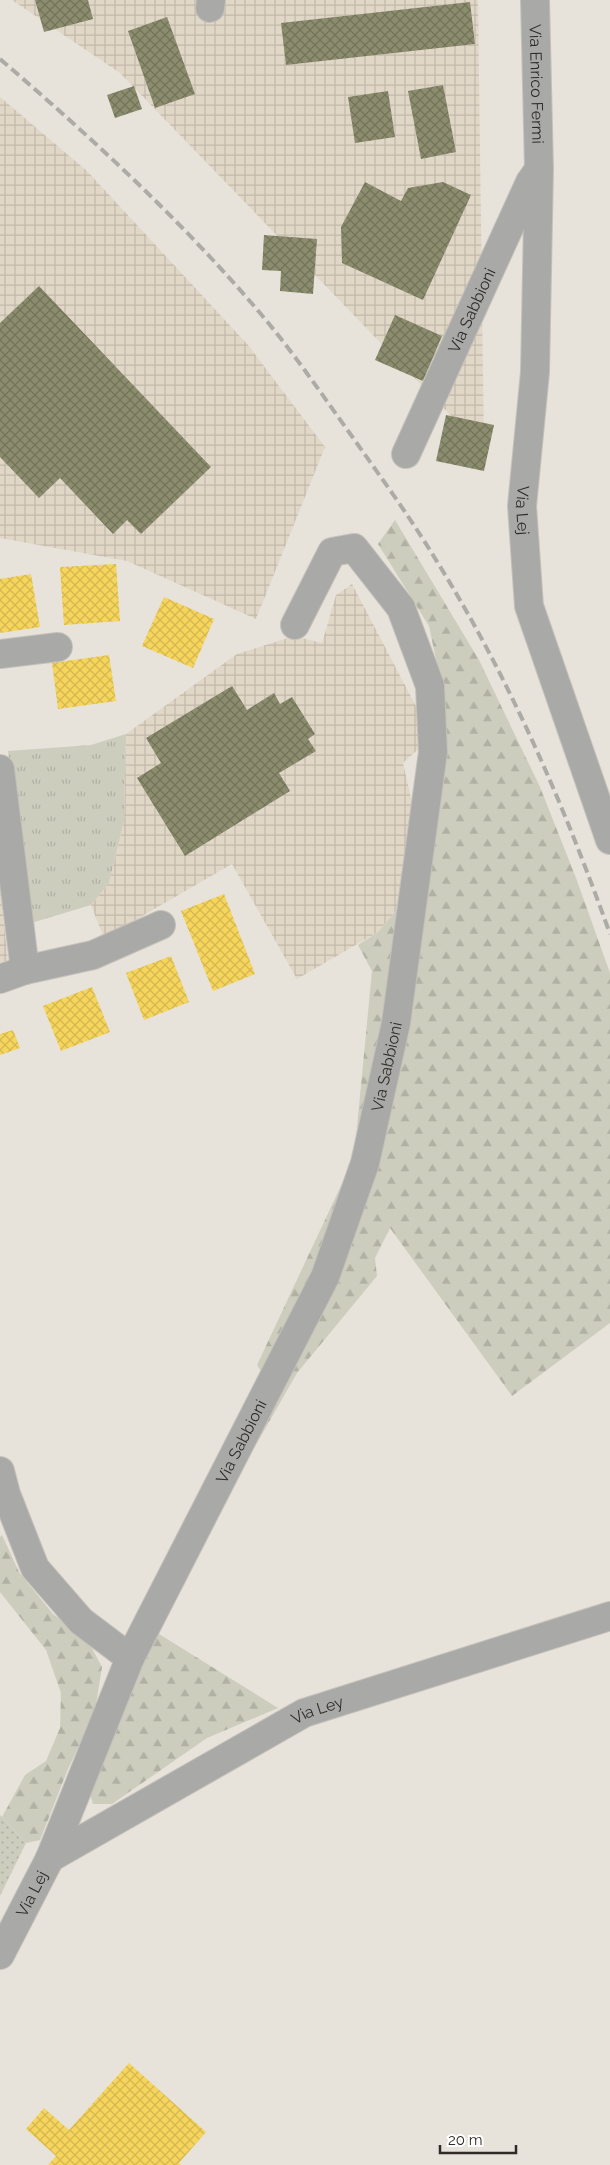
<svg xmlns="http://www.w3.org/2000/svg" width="610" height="2165" font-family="Raleway,sans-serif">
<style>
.industrial{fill:url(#industrial-grid)}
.grass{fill:url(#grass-tufts)}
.forest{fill:url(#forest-firs)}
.garden{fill:url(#garden-dots)}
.homes{fill:url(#homes-cross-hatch)}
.industry{fill:url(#industry-cross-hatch)}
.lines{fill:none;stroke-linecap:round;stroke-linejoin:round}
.minor-casing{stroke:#c5c0ba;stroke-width:30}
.minor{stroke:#a9aaa7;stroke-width:28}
.rail{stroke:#acaba6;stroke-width:4;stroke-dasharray:10 5;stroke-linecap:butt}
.labels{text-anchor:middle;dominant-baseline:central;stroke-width:5;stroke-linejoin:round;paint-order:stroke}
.street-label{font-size:16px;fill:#2f2b26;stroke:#fff}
</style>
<defs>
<pattern id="industrial-grid" width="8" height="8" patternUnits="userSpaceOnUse" patternTransform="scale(1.25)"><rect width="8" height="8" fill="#e1d7c7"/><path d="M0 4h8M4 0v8" fill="none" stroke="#c1b9ab"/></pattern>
<pattern id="grass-tufts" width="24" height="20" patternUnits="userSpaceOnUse" patternTransform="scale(1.25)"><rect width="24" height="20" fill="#cdcdbe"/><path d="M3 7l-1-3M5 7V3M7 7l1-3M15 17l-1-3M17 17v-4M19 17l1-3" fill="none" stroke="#b0b0a3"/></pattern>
<pattern id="forest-firs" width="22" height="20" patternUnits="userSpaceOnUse" patternTransform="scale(1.25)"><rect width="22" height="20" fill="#cdcdbe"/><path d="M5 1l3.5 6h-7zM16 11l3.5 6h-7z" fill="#b0b0a3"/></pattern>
<pattern id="garden-dots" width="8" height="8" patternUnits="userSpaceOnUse" patternTransform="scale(1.25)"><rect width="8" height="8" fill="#cdcdbe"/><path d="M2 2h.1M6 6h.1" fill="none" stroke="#b0b0a3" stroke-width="1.8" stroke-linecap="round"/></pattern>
<pattern id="homes-cross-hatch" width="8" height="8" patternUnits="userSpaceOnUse" patternTransform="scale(1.25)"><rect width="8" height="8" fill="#f6d55c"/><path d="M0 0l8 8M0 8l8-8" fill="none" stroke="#d3b750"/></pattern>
<pattern id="industry-cross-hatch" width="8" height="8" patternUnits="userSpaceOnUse" patternTransform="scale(1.25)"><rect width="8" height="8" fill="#8c8c6e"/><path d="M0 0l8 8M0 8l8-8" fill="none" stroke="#73735a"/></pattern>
</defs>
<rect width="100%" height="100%" fill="#e7e2da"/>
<g class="industrial">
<polygon points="12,0 478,0 484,450 120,73"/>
<polygon points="0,97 87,171 248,345 325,447 256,619 127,561 0,538"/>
<polygon points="352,584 419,712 425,743 403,763 415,815 399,907 378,932 297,979 232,864 104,938 91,905 109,883 124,821 126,734 237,654 294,636 322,643 336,595"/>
<polygon points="0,889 8,960 0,963"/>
</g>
<polygon class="grass" points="126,734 124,821 109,883 91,905 28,924 8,751 91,745"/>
<g class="forest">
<polygon points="395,520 479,660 540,787 576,878 610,973 610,1323 512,1396 390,1228 375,1258 377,1276 297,1373 233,1485 378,1162 442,688 429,626 378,544"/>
<polygon points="399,907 403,917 360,1161 317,1276 265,1377 257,1365 354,1158 372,971 358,945 378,932"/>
<polygon points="2,1535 19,1572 53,1614 87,1639 102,1667 95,1711 68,1769 40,1840 26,1843 2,1817 25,1775 46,1761 60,1728 61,1693 46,1650 0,1592 0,1537"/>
<polygon points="159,1634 278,1708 207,1738 112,1804 93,1804 87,1785 140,1662"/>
</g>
<polygon class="garden" points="0,1815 26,1843 0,1896"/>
<g class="homes">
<polygon points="116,564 120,621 64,625 60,567"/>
<polygon points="31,574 40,627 0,633 0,579"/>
<polygon points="164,597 214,619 193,668 142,646"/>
<polygon points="109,655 116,701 58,709 52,663"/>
<polygon points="224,894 255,974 213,991 181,911"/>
<polygon points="171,956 189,1002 144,1020 126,973"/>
<polygon points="92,987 110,1032 61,1051 43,1006"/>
<polygon points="13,1030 20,1048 0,1055 0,1034"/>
<polygon points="129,2063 206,2132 179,2163 181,2165 48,2165 56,2156 26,2129 44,2108 69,2130"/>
</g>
<g class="industry">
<polygon points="35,0 88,0 93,19 44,32"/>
<polygon points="470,2 475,44 286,65 281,23"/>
<polygon points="167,17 195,94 155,108 128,31"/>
<polygon points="443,85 456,152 421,159 408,91"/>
<polygon points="134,86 142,109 115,118 107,95"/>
<polygon points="388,91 395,137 355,143 348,97"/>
<polygon points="365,182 401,201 408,188 443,182 471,195 423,300 342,263 341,227"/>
<polygon points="264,235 317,239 313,294 280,291 281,271 262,270"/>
<polygon points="39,286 211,467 141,534 127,520 113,534 60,478 39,498 0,457 0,323"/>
<polygon points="395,315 442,336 423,381 375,360"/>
<polygon points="446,415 494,425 484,471 436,461"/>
<polygon points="232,686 247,710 274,693 280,704 292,697 315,734 308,739 316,751 279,773 290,791 185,856 137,778 161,763 146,738"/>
</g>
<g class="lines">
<g class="minor-casing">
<g id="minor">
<path id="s1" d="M535 0 539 169 535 372 522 506 529 606 610 840"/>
<polyline points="210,8 211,0"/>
<path id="s2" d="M406 454 530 182 537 172"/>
<polyline points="0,654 58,647"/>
<polyline points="0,769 25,970"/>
<polyline points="0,979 25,970 93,955 161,925"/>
<polyline points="0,1471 6,1494 35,1568 81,1621 130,1658"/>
<path id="s3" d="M50 1858 304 1713 610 1616"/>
<path id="s4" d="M0 1955 50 1858 130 1658 325 1277 365 1163 396 1023 433 752 430 686 401 608 354 548 332 552 295 625"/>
</g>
</g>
<use href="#minor" class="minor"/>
<path class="rail" d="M0 59C92 138 181 220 260 313 293 352 321 393 351 435 380 476 410 517 436 560 509 677 564 805 610 934"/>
</g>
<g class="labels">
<g class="street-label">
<text stroke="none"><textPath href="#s1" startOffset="84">Via Enrico Fermi</textPath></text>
<text stroke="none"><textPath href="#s2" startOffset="158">Via Sabbioni</textPath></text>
<text stroke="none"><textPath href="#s1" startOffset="511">Via Lej</textPath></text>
<text stroke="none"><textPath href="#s4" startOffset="972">Via Sabbioni</textPath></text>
<text stroke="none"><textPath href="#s4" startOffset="568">Via Sabbioni</textPath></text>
<text stroke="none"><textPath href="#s3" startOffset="306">Via Ley</textPath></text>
<text stroke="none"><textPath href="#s4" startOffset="69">Via Lej</textPath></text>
</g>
</g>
<path d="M440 2145v8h76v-8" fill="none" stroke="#2f2b26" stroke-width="2.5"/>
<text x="448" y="2145" font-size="15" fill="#2f2b26" stroke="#ffffff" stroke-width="4" paint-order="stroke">20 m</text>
</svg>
